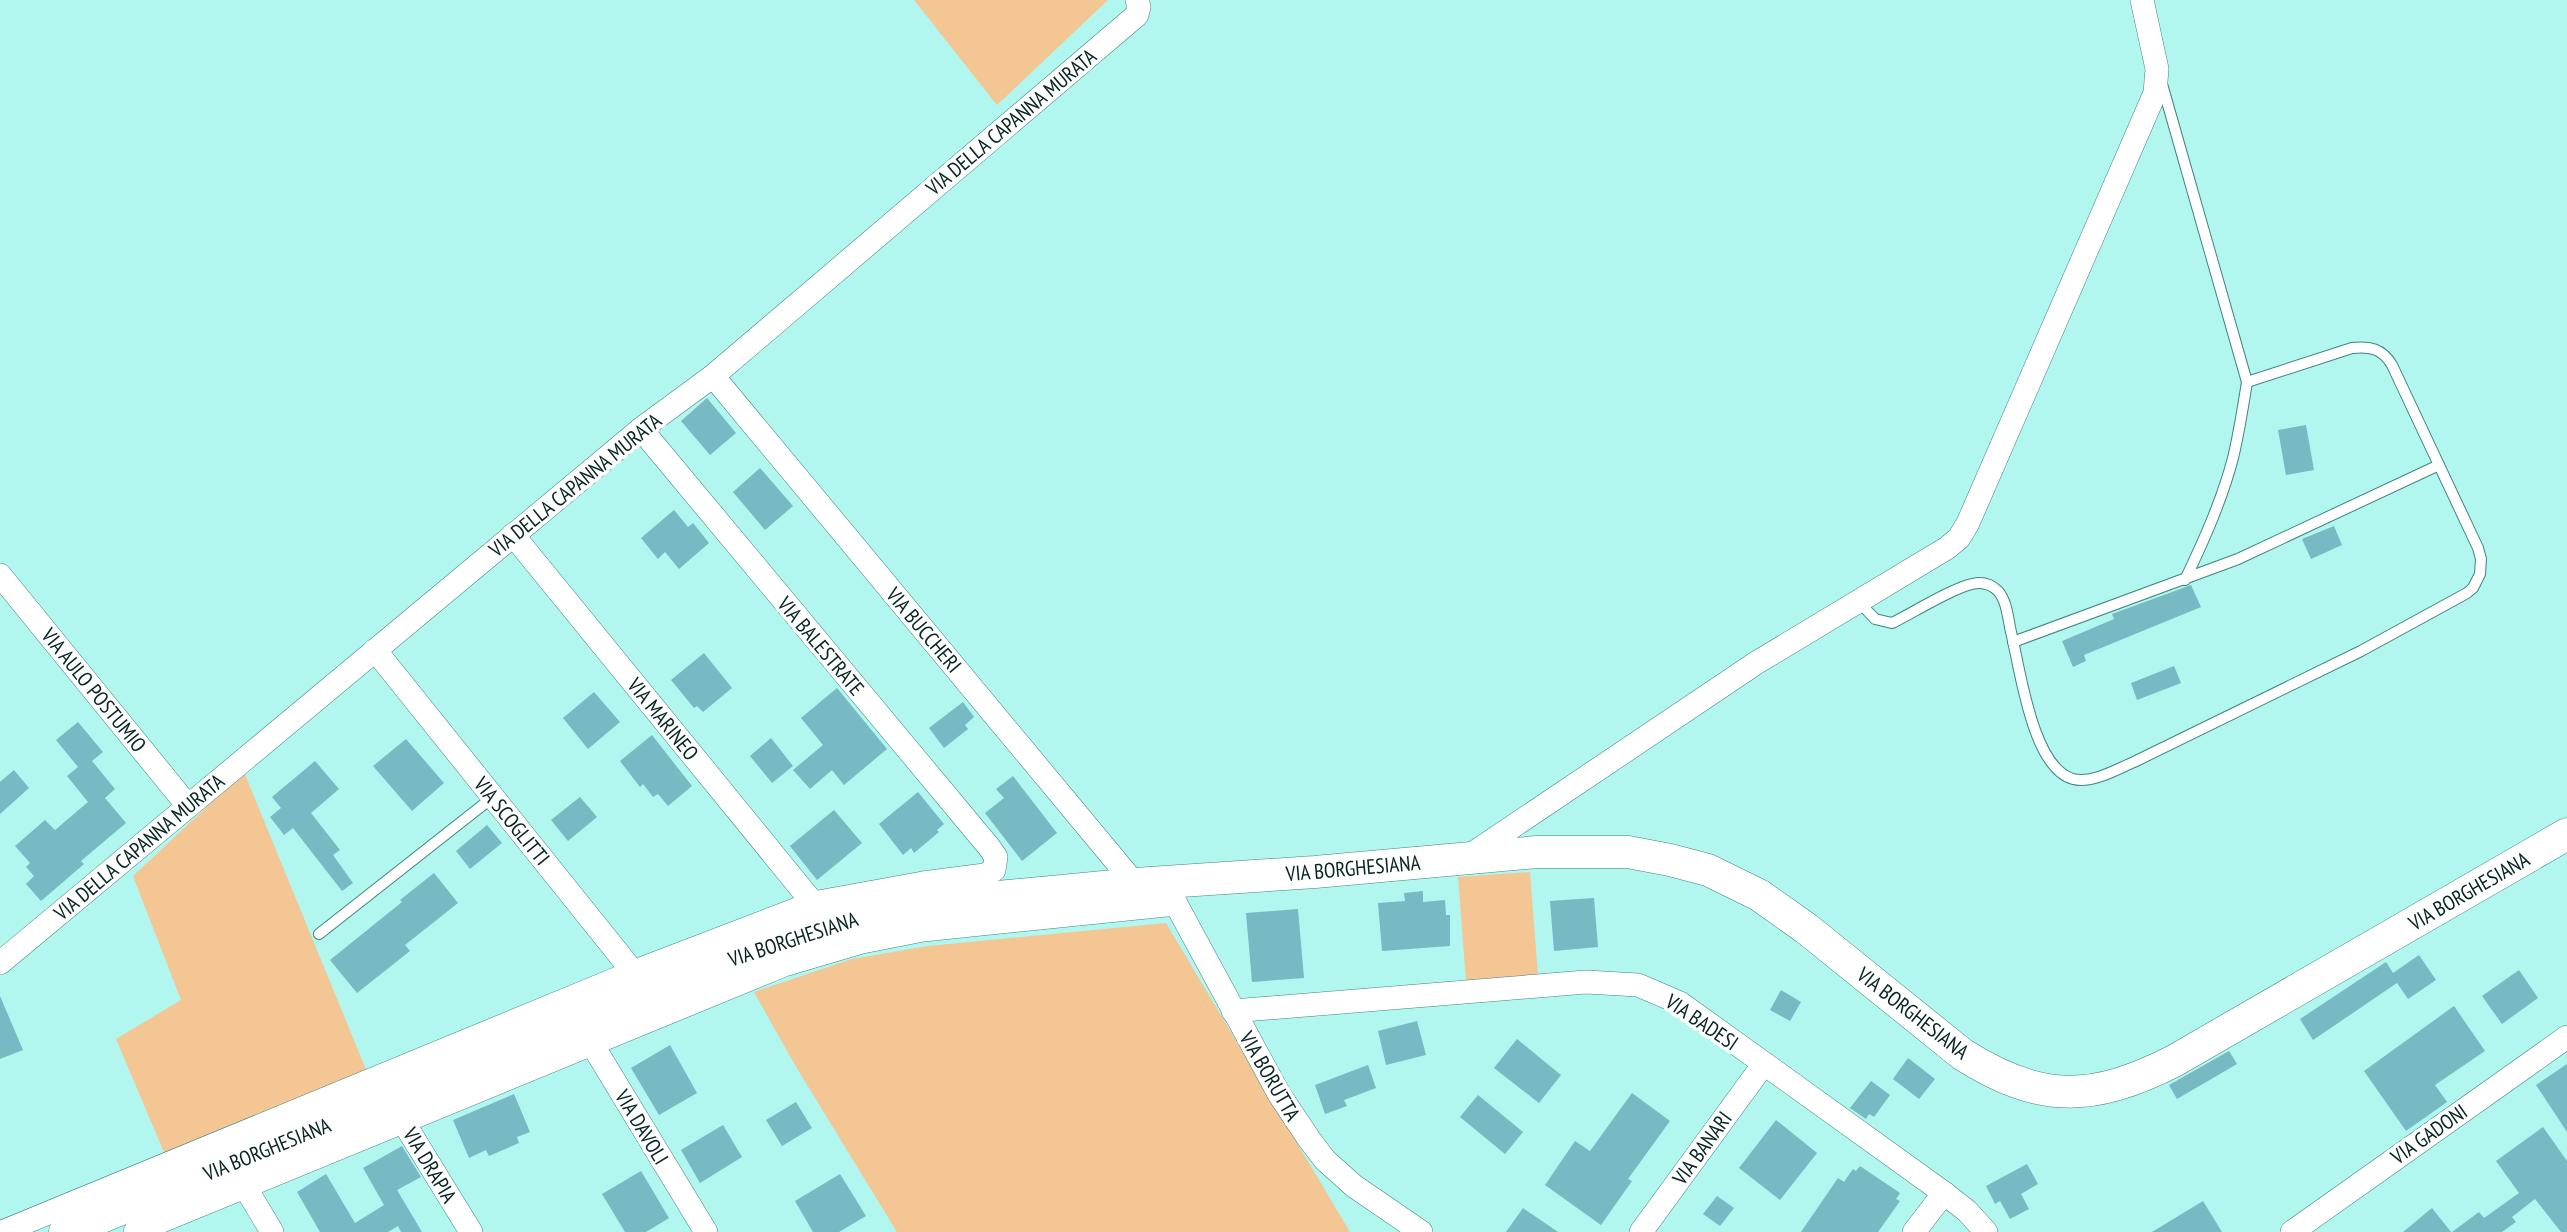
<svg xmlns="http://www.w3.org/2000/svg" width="2567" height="1232" font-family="'PT Sans Narrow',sans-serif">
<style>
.green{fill:#f3c694}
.building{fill:#77bac4}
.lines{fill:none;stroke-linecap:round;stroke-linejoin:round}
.lane-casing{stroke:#41847f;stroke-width:12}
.street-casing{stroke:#41847f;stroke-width:24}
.secondary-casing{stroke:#41847f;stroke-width:33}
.lane{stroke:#fff;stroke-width:10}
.street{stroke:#fff;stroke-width:23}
.secondary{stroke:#fff;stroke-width:32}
.labels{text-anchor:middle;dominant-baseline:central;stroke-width:7;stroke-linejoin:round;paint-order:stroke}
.street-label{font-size:21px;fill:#072422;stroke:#fff}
</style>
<rect width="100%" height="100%" fill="#b1f6ef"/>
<g class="green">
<polygon points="914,0 1108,0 997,105"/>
<polygon points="244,772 367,1072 166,1157 116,1039 181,1000 133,876"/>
<polygon points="1530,872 1538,976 1466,981 1458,877"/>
<polygon points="1166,923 1350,1232 897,1232 795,1065 754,992 852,959 928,946"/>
</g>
<g class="building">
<polygon points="707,398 736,433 710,455 681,421"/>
<polygon points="2306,425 2314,470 2286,475 2278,430"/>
<polygon points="760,468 793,506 765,530 733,492"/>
<polygon points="674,510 688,527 693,523 709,543 679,569 665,552 658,559 641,538"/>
<polygon points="2334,526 2342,545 2311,559 2302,539"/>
<polygon points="2191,585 2201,607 2084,655 2086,661 2073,667 2062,641 2114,619 2112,614"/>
<polygon points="704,653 732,688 703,712 697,706 694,708 671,680"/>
<polygon points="2174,666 2181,683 2137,700 2131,683"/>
<polygon points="837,688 887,749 844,785 832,770 810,789 793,770 823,745 801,718"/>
<polygon points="594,692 620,722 588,749 563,718"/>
<polygon points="963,702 974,717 965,725 968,729 944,748 929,728"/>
<polygon points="78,722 103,752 92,761 115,789 105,798 126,823 81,861 84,864 41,901 26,884 34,876 26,867 30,863 15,846 45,820 55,830 88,802 67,776 78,767 56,740"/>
<polygon points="652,735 692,786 668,806 658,794 653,797 643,784 640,787 620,761"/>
<polygon points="771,738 793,766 772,783 750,756"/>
<polygon points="406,739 444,783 412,811 373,766"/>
<polygon points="315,761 339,789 311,813 340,850 333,855 353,883 342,891 293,828 284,835 270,817 281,808 272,797"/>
<polygon points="14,770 29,788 0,814 0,782"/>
<polygon points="1013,776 1057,833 1022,861 985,813 1004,798 996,789"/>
<polygon points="918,792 944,824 937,830 939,832 914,853 911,848 903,855 879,824"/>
<polygon points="580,797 597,817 568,841 551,820"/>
<polygon points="834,810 862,843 817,880 790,846"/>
<polygon points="487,825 502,843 470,869 456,851"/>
<polygon points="434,873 458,903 405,945 410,951 357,993 330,960 402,902 400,900"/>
<polygon points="1423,891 1423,902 1445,900 1446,915 1450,915 1450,946 1382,951 1378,903 1405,901 1404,893"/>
<polygon points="1594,898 1598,947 1554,951 1550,901"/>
<polygon points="1298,909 1304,978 1252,982 1246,913"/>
<polygon points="2419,955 2436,980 2408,999 2397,983 2313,1040 2300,1019 2386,962 2393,973"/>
<polygon points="2519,970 2538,998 2502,1024 2482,996"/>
<polygon points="1781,990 1801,1002 1790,1021 1770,1010"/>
<polygon points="0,996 23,1050 0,1059"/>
<polygon points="2454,1006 2485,1051 2435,1085 2447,1102 2406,1131 2364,1071"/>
<polygon points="1417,1021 1426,1055 1386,1065 1378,1031"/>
<polygon points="1517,1039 1561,1075 1539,1103 1494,1068"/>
<polygon points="670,1045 697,1093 659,1115 631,1068"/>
<polygon points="2229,1051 2237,1064 2177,1099 2169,1085"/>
<polygon points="1908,1058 1935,1079 1919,1099 1893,1079"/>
<polygon points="2567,1064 2567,1132 2536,1085"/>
<polygon points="1368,1065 1376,1088 1344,1100 1347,1106 1325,1114 1315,1085"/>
<polygon points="1871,1081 1890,1095 1874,1117 1869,1114 1866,1119 1850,1108"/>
<polygon points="1632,1093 1670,1121 1628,1179 1632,1181 1601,1225 1545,1185 1575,1141 1590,1151"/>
<polygon points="514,1094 530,1132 517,1137 519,1143 489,1156 486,1150 469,1158 453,1120"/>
<polygon points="1478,1095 1523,1132 1505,1154 1460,1117"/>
<polygon points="796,1102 812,1128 782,1146 766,1120"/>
<polygon points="1776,1120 1817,1153 1780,1200 1739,1168"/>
<polygon points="723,1125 742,1157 700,1183 681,1150"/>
<polygon points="2543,1127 2567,1161 2567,1232 2561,1232 2535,1199 2512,1217 2516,1222 2502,1232 2452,1232 2479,1212 2484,1218 2519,1193 2496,1161"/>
<polygon points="402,1146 421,1177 397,1190 422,1232 401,1232 398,1226 388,1232 320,1232 297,1192 326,1174 355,1223 384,1205 363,1168"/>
<polygon points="2027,1164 2038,1184 2021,1194 2029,1209 2010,1219 2000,1201 1995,1204 1986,1186"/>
<polygon points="1860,1166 1900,1193 1896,1199 1900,1201 1878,1232 1801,1232 1838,1178 1844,1182 1853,1169 1856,1171"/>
<polygon points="641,1171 669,1218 646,1232 625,1232 602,1194"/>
<polygon points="840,1174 866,1216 839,1232 813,1232 795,1201"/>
<polygon points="1717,1196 1734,1208 1720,1226 1703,1214"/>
<polygon points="2203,1201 2222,1232 2152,1232"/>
<polygon points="1523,1208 1558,1232 1506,1232"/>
<polygon points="2432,1208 2451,1232 2403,1232"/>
</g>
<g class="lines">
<g class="lane-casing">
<g id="lane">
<path d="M2185 580C2204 540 2222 500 2233 458 2239 433 2243 407 2247 382"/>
<path d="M1858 601 1875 619 1892 623C1911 614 1960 583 1979 583 1986 583 1993 586 1998 591 2007 601 2008 619 2011 632 2020 668 2032 768 2073 779 2092 784 2117 769 2134 762L2361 651 2467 593 2473 588 2480 574 2481 559 2478 548 2392 365C2382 348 2369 346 2352 348L2247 382 2162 84"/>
<polyline points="2013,642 2238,559 2439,465"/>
<polyline points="319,934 493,797"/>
</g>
</g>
<g class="street-casing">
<g id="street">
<polyline points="713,376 1135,884"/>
<polyline points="513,535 813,903"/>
<polyline points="0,575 188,806"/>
<polyline points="375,650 642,983"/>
<polyline points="1466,858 1756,663 1947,548 1959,538 1968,523 2155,93 2157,69 2142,0"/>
<polyline points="1169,891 1279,1094 1309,1139 1325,1160 1354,1186 1421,1232"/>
<polyline points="0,963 641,429 713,376 1137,15 1139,7 1137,0"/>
<polyline points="1233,1011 1586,982 1638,985 1680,1003 1944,1193 1967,1211 1986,1232"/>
<polyline points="584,1031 706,1232"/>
<polyline points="396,1110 471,1232"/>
<polyline points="238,1175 272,1232"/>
<polyline points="2,1232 633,972 813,903 923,883 985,875 994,870 996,857 989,847 641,429"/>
<polyline points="135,1232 784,965 862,942 923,930 1176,904"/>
<polyline points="1641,1232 1763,1065"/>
<polyline points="1914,1232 1944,1193"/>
<polyline points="2292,1232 2567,1037"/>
</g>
</g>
<g class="secondary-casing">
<path id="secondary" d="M65 1232 743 953 809 930 864 915 976 899 1135 884 1315 872 1537 852H1628L1670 860 1708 870 1759 895 1807 929 1962 1054C2040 1104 2093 1102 2174 1061L2567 834"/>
</g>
<use href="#lane" class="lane"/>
<use href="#street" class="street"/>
<use href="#secondary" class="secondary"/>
</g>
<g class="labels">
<g class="street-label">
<text transform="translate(1011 122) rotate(-40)">VIA DELLA CAPANNA MURATA</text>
<text transform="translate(575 485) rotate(-39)">VIA DELLA CAPANNA MURATA</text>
<text transform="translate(924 630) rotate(50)">VIA BUCCHERI</text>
<text transform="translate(821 646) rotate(50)">VIA BALESTRATE</text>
<text transform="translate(94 690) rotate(51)">VIA AULO POSTUMIO</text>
<text transform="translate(663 719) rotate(51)">VIA MARINEO</text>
<text transform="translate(512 821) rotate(51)">VIA SCOGLITTI</text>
<text transform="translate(139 847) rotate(-40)">VIA DELLA CAPANNA MURATA</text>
<text transform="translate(1353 868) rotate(-5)">VIA BORGHESIANA</text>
<text transform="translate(2469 891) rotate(-30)">VIA BORGHESIANA</text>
<text transform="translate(793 939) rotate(-18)">VIA BORGHESIANA</text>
<text transform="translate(1913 1013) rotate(38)">VIA BORGHESIANA</text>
<text transform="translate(1702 1022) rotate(34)">VIA BADESI</text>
<text transform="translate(1270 1076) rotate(60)">VIA BORUTTA</text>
<text transform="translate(642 1127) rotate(59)">VIA DAVOLI</text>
<text transform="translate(2429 1134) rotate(-35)">VIA GADONI</text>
<text transform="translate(1702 1148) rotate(-54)">VIA BANARI</text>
<text transform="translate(267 1149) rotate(-22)">VIA BORGHESIANA</text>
<text transform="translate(430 1165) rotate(59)">VIA DRAPIA</text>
</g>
</g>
</svg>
